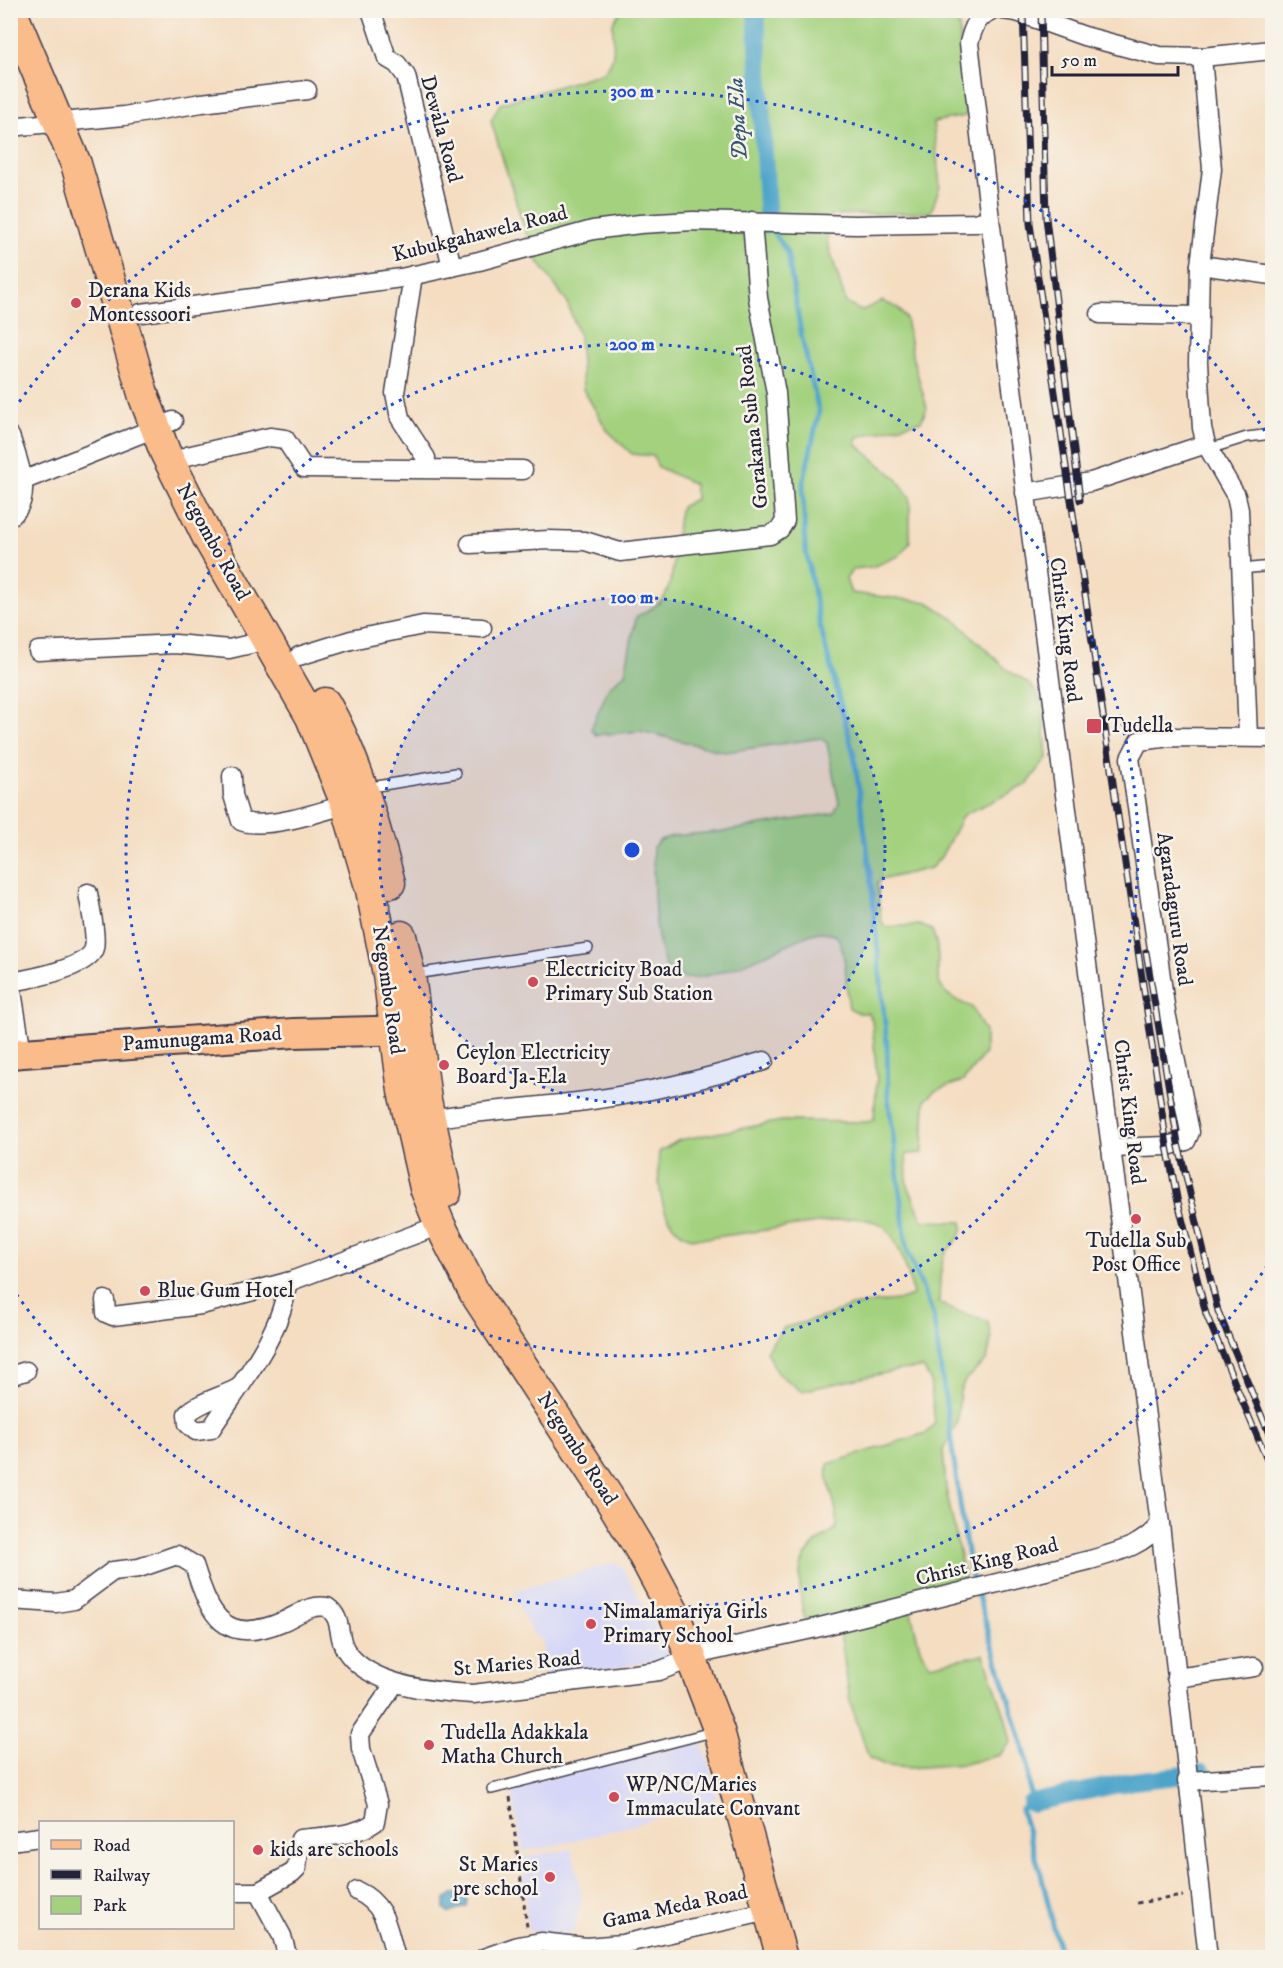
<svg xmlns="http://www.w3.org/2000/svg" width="1283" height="1968" font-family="'IM FELL DW Pica',serif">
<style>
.built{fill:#d6d7f8}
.green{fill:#a3d17e;stroke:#627a5c;stroke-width:1.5}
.water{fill:#4da4ca;stroke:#386382;stroke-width:1.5}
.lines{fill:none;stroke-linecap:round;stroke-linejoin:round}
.stream{stroke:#4da4ca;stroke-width:5}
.canal{stroke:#4da4ca;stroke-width:18}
.service-casing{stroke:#423e4f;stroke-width:12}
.minor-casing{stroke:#423e4f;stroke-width:21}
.primary-casing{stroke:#423e4f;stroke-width:32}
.trunk-casing{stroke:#423e4f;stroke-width:33}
.path{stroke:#423e4f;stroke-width:3;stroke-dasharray:4.5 4.5;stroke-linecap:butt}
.service{stroke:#fff;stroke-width:9}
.minor{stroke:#fff;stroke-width:18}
.primary{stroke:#fabc8b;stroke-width:28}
.trunk{stroke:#fabc8b;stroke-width:30}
.rail-casing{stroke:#22223b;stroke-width:7}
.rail{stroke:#f7f3e8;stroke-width:4.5;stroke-dasharray:14;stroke-linecap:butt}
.ring{fill:none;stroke:#1d4ed8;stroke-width:3;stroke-dasharray:3 6}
.poi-dot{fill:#d1495b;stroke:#f7f3e8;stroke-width:2}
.labels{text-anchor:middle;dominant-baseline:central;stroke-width:5;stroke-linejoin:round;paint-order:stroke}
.street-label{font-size:21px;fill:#22223b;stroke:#f7f3e8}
.poi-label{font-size:21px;fill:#22223b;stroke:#f7f3e8;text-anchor:start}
.water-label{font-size:22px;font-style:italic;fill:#335674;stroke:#f7f3e8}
.centre{fill:#1d4ed8;stroke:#f7f3e8;stroke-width:3}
.ring-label{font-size:18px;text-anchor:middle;font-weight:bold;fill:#1d4ed8;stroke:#f7f3e8;stroke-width:5;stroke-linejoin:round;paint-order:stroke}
</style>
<rect width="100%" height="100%" fill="#f7f3e8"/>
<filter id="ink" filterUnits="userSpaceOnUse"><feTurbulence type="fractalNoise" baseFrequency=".0167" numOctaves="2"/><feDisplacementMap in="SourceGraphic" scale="12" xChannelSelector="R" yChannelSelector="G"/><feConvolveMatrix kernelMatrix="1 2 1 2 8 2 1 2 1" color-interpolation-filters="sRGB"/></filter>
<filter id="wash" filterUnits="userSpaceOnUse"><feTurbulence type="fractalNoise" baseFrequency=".008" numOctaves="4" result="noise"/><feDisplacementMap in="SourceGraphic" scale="24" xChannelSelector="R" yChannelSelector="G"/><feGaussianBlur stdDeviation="1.35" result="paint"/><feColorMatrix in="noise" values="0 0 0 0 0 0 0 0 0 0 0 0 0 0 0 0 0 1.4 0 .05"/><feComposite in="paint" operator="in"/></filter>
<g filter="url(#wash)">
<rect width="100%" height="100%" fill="#f4ddc1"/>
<g class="built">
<polygon points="614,1563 621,1566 663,1638 670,1657 552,1681 545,1674 542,1639 534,1635 522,1614 514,1591"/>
<polygon points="700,1744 703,1745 716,1788 716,1799 641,1823 545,1848 523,1851 511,1787 610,1762"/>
<polygon points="572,1849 582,1897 574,1931 558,1934 528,1931 523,1857"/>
</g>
<path class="green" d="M621 11H922L947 15 959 26 966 116 933 122 940 186 931 212 831 215 827 241 846 303 861 311 882 301 898 308 906 318 913 359 927 408 921 421 857 437 856 444 896 478 910 497V542L899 556 872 567 853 569 846 579 851 593 928 602 954 619 1005 668 1029 684 1037 693 1043 707 1047 758 1027 785 963 815 941 857 931 868 880 880 877 883 881 921 886 927 919 925 932 930C949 970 918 987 972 1007L985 1032V1053L963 1081 935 1091 925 1100 923 1153 906 1154 907 1183 923 1221 962 1222C965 1237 952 1243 945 1254 939 1267 940 1288 939 1302 957 1315 969 1312 988 1322L991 1339 987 1360 966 1379 960 1391 957 1423 943 1450 946 1489 965 1580 953 1586 907 1596 920 1649 930 1665 984 1654 1006 1719 1011 1742 1000 1755 964 1764 908 1768 887 1766 869 1758 850 1701 840 1631 804 1618C797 1574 793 1553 836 1529 841 1507 824 1487 828 1464L926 1433 935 1423 930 1379 923 1368 899 1370 801 1391 777 1373 766 1351 783 1328 827 1316 851 1306 904 1299 913 1295C910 1277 897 1235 882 1225 873 1220 864 1219 854 1218L708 1238C703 1238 695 1239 689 1237 659 1226 657 1179 659 1152L679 1140 782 1121 868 1122 874 1119 877 1078 872 1020 868 1013H859L849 1008C845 984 848 957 837 936 833 935 828 932 823 932 814 931 801 938 793 942 764 955 698 989 669 975 652 936 654 889 653 847L660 840 673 836 726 831 834 813 839 803 827 743 820 738 725 752 641 731 596 735 591 729 609 687 625 673 636 617C644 612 657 607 663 599 677 579 674 531 681 507L695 499 694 484 658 467 653 456 632 454 607 430 583 389 579 336 567 302 532 253 491 121 500 104 602 73C619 60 612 41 613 22Z"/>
<polygon class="water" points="462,1893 467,1897 467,1906 450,1913 445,1909 445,1900 452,1894"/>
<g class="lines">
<polyline class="stream" points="771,228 787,252 802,338 819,412 803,484 805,545 820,626 854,755 870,870 887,1044 888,1096 907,1250 933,1314 969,1566 1027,1760 1031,1803 1021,1810 1041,1874 1061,1958"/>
<g class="canal">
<polyline points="756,10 768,224"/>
<polyline points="1031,1803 1133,1781 1203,1773"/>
</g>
</g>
</g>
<g filter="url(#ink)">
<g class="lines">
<g class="service-casing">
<g id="service">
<polyline points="1209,449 1247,437 1272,434"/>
<polyline points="1241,569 1272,566"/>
<polyline points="365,788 456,773"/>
<polyline points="415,974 588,948"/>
<polyline points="492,1789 716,1731"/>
</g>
</g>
<g class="minor-casing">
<g id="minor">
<polyline points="371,10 387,58 397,64 406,76 452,267"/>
<polyline points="1003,10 1017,12 1084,36 1159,56 1202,57 1272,50"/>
<polyline points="1202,57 1212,169 1200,265 1198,363 1202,428 1206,444 1236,496 1239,510 1248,737"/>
<polyline points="10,127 124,116 202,103 307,90"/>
<polyline points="1200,265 1272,275"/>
<polyline points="413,275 395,393 400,418 426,458 425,467"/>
<path d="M141 313 401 278 479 261 593 230 640 224 693 221 856 225 975 223 990 219 969 43C973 27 977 17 992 10"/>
<polyline points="1100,314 1199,316"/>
<path d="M10 436C18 461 35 498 10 517"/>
<polyline points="187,456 270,437 285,439 304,468 523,470"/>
<polyline points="22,481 173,421"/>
<polyline points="1025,493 1091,482 1206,444"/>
<polyline points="470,544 549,540 585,541 620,552 770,535 780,529 785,521 776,393 758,298 752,221"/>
<polyline points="38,651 175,644 229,649 268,640"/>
<polyline points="299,656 351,640 423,625 482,628"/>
<path d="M232 776 233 795 241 821C267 831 326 810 354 802"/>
<polyline points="10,979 22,1053"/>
<path d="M11 982C29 979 90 968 94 948 97 936 90 906 88 893"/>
<path d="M431 1119C482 1110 534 1108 585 1101 646 1093 706 1079 764 1061"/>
<polyline points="1111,1148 1167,1146 1186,1141 1190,1132 1166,1012 1130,758 1139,741 1170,737 1272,738"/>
<polyline points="105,1300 106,1313 113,1316 201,1305 291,1281 440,1225"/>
<polyline points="10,1376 26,1371"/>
<path d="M236 1389C221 1397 199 1402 187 1414L188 1424 196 1431 211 1429C237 1389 285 1330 287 1282"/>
<polyline points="1160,1524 1208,1958"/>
<path d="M10 1600 56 1603 74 1600 113 1571 139 1568 177 1555 194 1565C210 1616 224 1647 284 1621 299 1614 311 1604 327 1607 343 1618 337 1635 345 1649 367 1686 434 1692 473 1694L659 1671 708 1652 812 1629 1090 1560C1117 1552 1142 1547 1160 1524L990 219"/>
<polyline points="1176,1678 1254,1667"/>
<polyline points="1187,1781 1272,1776"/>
<polyline points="10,1841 40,1837"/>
<path d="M357 1891C387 1905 387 1929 396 1958"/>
<path d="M232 1892H258L292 1873 297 1868 300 1839C324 1836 355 1837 375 1822L378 1804 361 1749 360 1734 395 1683"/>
<polyline points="258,1892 282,1936 288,1958"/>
<polyline points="484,1958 518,1946 541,1942 586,1947 622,1944 769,1911"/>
</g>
</g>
<g class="primary-casing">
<polyline id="primary" points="10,1054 294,1033 415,1030"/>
</g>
<g class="trunk-casing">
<g id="trunk">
<polyline points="11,10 76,164 144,397 165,452 209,540 311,717 346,804 371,890 388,974 403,1091 425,1188 440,1225 474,1292 609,1498 641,1551 674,1613 719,1731 782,1958"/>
<path d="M325 703C355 754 375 826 390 883"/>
<polyline points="401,936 410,975 426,1100 446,1192"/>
</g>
</g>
<g class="path">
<polyline points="510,1797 527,1927"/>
<polyline points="1137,1903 1183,1896"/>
</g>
<use href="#service" class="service"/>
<use href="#minor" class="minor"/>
<use href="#primary" class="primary"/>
<use href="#trunk" class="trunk"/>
<g class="rail-casing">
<g id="rail">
<polyline points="1023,10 1030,224 1167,1146 1177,1198 1206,1314 1272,1472"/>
<polyline points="1041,10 1046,218 1080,500"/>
<polyline points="1146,952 1178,1143 1218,1311 1272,1441"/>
</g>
</g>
<use href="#rail" class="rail"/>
</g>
</g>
<circle cx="632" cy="850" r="253" fill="#1d4ed8" fill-opacity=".12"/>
<g class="ring">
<circle cx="632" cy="850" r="253"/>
<circle cx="632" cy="850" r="506"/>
<path d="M1272 1258A759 759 0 0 1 14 1291M14 409A759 759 0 0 1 1272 442"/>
</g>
<g class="poi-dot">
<circle cx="76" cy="303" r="6"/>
<rect x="1086" y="718" width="16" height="16" rx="3"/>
<circle cx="533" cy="982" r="6"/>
<circle cx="444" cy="1065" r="6"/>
<circle cx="1136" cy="1219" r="6"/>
<circle cx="145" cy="1291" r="6"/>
<circle cx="591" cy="1624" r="6"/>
<circle cx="429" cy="1745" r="6"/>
<circle cx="614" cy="1797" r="6"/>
<circle cx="258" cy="1850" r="6"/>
<circle cx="550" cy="1877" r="6"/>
</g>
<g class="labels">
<g class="street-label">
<text transform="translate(441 129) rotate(75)">Dewala Road</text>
<text transform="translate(480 234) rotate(-14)">Kubukgahawela Road</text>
<text transform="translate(753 427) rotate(-96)">Gorakana Sub Road</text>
<text transform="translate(213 542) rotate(61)">Negombo Road</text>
<text transform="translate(1065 630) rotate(83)">Christ King Road</text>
<text transform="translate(1174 909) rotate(82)">Agaradaguru Road</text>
<text transform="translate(388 990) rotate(82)">Negombo Road</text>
<text transform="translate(202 1039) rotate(-4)">Pamunugama Road</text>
<text transform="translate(1129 1112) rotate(83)">Christ King Road</text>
<text transform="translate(577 1449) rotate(57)">Negombo Road</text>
<text transform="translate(987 1562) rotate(-14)">Christ King Road</text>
<text transform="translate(517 1664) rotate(-5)">St Maries Road</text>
<text transform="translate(675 1907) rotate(-12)">Gama Meda Road</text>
</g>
<g class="poi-label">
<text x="88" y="291">Derana Kids<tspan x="88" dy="24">Montessoori</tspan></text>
<text x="1108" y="726">Tudella</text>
<text x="545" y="970">Electricity Boad<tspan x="545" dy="24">Primary Sub Station</tspan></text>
<text x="456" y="1053">Ceylon Electricity<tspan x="456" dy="24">Board Ja-Ela</tspan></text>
<text x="1136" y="1241" text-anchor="middle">Tudella Sub<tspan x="1136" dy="24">Post Office</tspan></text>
<text x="157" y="1291">Blue Gum Hotel</text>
<text x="603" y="1612">Nimalamariya Girls<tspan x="603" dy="24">Primary School</tspan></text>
<text x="441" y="1733">Tudella Adakkala<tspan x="441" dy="24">Matha Church</tspan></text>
<text x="626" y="1785">WP/NC/Maries<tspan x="626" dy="24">Immaculate Convant</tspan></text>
<text x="270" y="1850">kids are schools</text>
<text x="538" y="1865" text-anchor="end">St Maries<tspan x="538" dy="24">pre school</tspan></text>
</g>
<g class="water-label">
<text transform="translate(738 119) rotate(-93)">Depa Ela</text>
</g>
</g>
<circle cx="632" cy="850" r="9" class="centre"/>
<g class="ring-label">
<text x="632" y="97">300 m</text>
<text x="632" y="350">200 m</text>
<text x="632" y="603">100 m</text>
</g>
<rect width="1283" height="1968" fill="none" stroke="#f7f3e8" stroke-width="36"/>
<rect x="39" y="1821" width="195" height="108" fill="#f7f3e8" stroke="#a29fa3" stroke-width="1.5"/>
<rect x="51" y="1840" width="30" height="9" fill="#fabc8b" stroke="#a29fa3" stroke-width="1.5"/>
<text x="93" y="1851" font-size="18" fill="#22223b">Road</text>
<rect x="51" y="1870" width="30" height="9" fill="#22223b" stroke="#a29fa3" stroke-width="1.5"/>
<text x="93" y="1881" font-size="18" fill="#22223b">Railway</text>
<rect x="51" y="1896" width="30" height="18" fill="#a3d17e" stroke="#a29fa3" stroke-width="1.5"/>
<text x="93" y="1911" font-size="18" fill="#22223b">Park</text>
<path d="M1052 66v9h126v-9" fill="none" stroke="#22223b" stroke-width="3"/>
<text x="1061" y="66" font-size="18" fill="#22223b" stroke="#f7f3e8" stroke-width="4.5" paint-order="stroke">50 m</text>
</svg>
